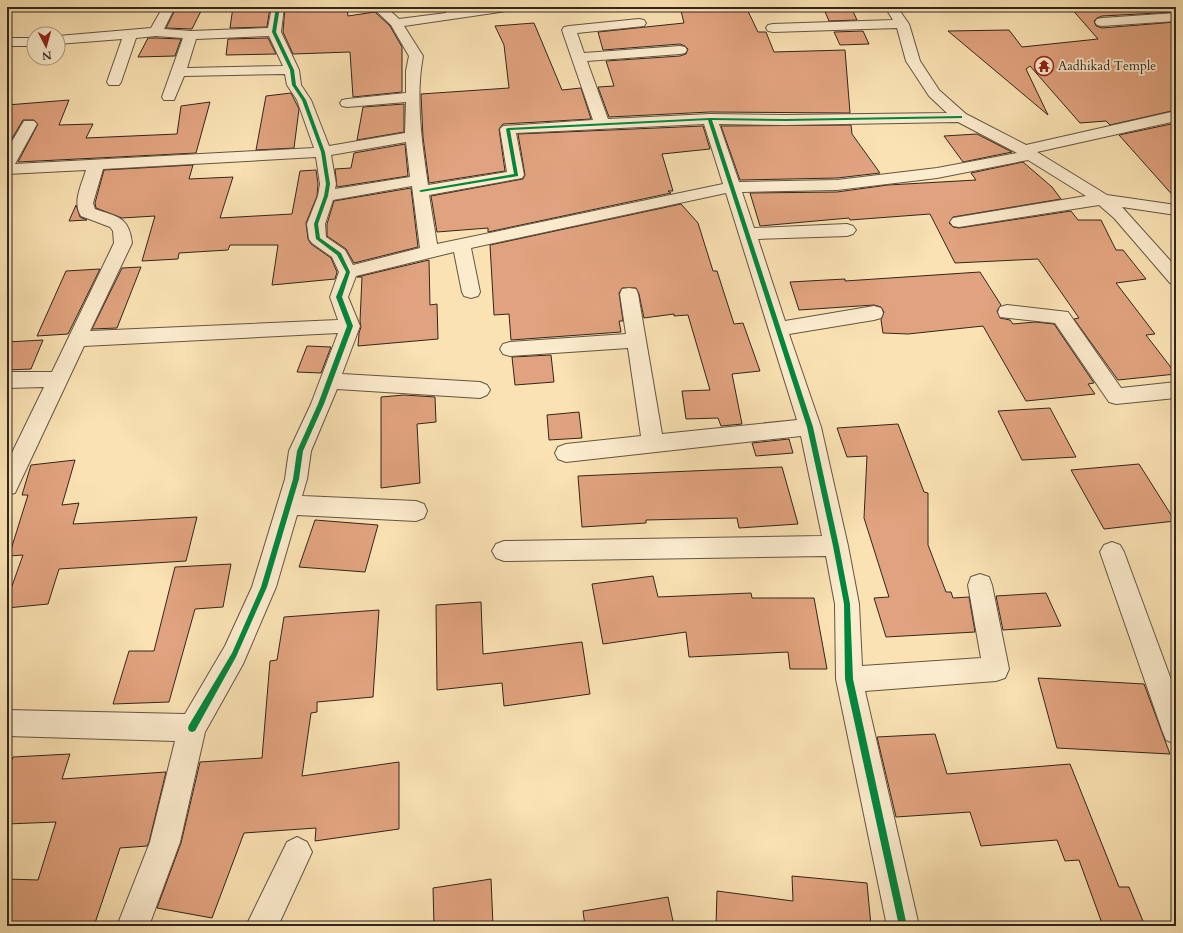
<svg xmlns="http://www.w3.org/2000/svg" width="1183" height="933" font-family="Cardo,serif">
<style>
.building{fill:#e1a37f;stroke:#31261e}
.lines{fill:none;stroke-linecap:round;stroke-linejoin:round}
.minor-casing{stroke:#635543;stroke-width:2}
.minor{fill:#fcecce;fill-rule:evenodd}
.cycleway-casing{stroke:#fcecce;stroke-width:2}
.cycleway{fill:#00873e;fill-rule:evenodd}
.labels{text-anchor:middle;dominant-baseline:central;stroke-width:3.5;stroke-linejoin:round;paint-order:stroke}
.far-poi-label{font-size:13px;fill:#31261e;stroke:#fcecce;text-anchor:start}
</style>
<rect width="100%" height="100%" fill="#fae2b3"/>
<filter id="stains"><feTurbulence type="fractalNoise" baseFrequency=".005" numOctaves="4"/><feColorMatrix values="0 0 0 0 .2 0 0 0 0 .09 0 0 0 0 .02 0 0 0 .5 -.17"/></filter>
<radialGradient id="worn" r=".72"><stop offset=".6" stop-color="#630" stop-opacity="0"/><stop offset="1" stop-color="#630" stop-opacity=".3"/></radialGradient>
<g class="building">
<polygon points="203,7 192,29 166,28 176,8"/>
<polygon points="233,7 270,7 267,27 230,28"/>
<polygon points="285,7 347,7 348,16 375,12 390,26 402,47 402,92 353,97 350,52 293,54 283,32"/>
<polygon points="746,7 758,32 766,32 774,52 845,50 850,113 710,112 609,117 598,87 614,86 606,61 680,56 686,54 688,49 685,46 680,44 603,50 598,32 684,23 681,11"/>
<polygon points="823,7 851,7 857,20 829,21"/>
<polygon points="1070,7 1176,7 1176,12 1102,16 1097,18 1094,21 1096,26 1102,28 1176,22 1176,110 1110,125 1106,121 1080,123 1030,66 1026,69 1048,115 948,31 1009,30 1022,47 1098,39"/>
<polygon points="534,23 562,90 581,88 591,119 503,124 499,129 505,171 429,183 423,137 421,94 509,88 504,45 495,26"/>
<polygon points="863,31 869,44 840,45 834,32"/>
<polygon points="148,38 156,38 181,39 175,56 138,57"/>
<polygon points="268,38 276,54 226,55 228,39"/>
<polygon points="291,93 299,109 294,148 256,150 266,96"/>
<polygon points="69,100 59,125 93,124 86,138 177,134 181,106 210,102 196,153 18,162 38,124 34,120 23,120 7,147 7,105"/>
<polygon points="404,104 404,132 357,140 363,107"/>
<polygon points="1176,123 1176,199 1119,135"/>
<polygon points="851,125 852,134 880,173 837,178 740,180 721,126"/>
<polygon points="703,126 710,149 662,154 673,191 668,191 671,193 488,232 488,228 437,232 431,196 523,179 525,175 518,134"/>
<polygon points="977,134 1010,151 1012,152 963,162 944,136"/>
<polygon points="405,144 408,176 337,187 335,169 351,168 354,153"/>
<polygon points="1023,162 1052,187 1061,199 953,217 949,223 953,227 959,228 1071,211 1078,220 1101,220 1116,250 1123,250 1146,279 1116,283 1155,334 1146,335 1176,374 1118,380 1074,319 1079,318 1038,259 955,263 930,214 850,220 849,218 760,226 750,193 837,192 888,185 976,180 971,173"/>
<polygon points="193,165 189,179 233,177 220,218 292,214 300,171 316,170 318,184 317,196 306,223 308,239 311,244 331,258 337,272 335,279 272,285 278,245 230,245 228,250 179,253 178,259 142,261 155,216 122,218 96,208 95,203 104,170"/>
<polygon points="411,188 418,247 354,263 346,249 327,236 327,224 334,201"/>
<polygon points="681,204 698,223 713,271 717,271 734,324 743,323 760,371 732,374 742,424 721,426 718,418 686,419 682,391 710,390 688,315 674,316 674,314 644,318 639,294 636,288 622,288 619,293 623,321 619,321 621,332 511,340 509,314 494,315 490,245"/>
<polygon points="76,205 80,217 87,220 69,221"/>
<polygon points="429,260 430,305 437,304 438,339 358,346 359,333 361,327 360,321 362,277 357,277"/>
<polygon points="141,267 117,328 92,329 122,268"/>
<polygon points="100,269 68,334 37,336 66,271"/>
<polygon points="980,272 1001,305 997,311 1000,318 1010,320 1013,324 1035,322 1054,324 1094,383 1088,384 1095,394 1026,401 983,326 908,334 883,333 881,320 884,312 881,307 874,305 799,310 790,282 845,279 845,281"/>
<polygon points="43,340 31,369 7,370 7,342"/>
<polygon points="307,346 331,347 321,373 297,372"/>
<polygon points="551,355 554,382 515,385 512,357"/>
<polygon points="404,395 435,397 436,422 417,424 420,483 381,488 381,397"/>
<polygon points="1050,408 1076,457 1022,460 998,411"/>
<polygon points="579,412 582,438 549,440 547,415"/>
<polygon points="898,424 924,492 928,493 928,545 946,592 951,592 953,598 969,597 975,632 886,637 874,598 889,597 864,518 867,456 847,457 837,428"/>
<polygon points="789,439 793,453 756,456 752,443"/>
<polygon points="75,460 62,505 79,503 73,524 197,517 186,561 59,569 48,604 7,608 7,600 23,555 9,556 28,495 22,495 31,465"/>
<polygon points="1139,464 1175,521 1104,529 1071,470"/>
<polygon points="782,467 798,524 739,528 737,518 646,520 646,523 582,527 578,476"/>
<polygon points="315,520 378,525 365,572 299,567"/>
<polygon points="231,564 223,607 195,609 169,702 113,704 129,651 154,651 175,567"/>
<polygon points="653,576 658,597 751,593 752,598 814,598 827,669 790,669 788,652 689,657 686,632 603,644 592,584"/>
<polygon points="1046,593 1061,626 1003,630 996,596"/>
<polygon points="481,602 483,654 582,642 590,694 504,706 502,683 437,690 436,605"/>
<polygon points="379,610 373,697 317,702 317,712 311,713 302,776 399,762 399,829 315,841 316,828 244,833 212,918 157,908 181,843 200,762 262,758 270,661 277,660 284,617"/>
<polygon points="1038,678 1144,684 1170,754 1057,748"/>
<polygon points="935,734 947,774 1070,764 1119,887 1129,887 1145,926 1103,926 1079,860 1065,861 1057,840 981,846 970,812 896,817 877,737"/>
<polygon points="70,754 62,779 166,772 149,842 147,846 120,848 94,926 7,926 7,879 38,880 56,822 7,824 7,772 13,757"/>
<polygon points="792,876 867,883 871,926 716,926 717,891 793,901"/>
<polygon points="491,879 493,926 434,926 433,888"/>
<polygon points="668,897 674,926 585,926 583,911"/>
</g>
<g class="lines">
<g class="minor-casing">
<g id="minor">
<path d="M163 7H175L164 29 191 31 268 28 272 7H284L281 32 299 70 301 85 311 100 329 146 405 133 406 102 347 107 342 106 340 103 342 100 347 99 406 93V71L409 56 391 25 372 7H386L399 19 446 13V7H458L459 11 483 7H506L505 11 500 12 404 26 423 56C415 98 422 143 428 185L507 172 500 129 503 126 593 120 562 30 564 27 569 26 639 19 644 20 646 23 644 26 577 33 584 53 680 46 685 47 687 50 685 53 680 54 587 61 608 119 710 114 786 115 947 113 929 96 906 61 897 28 773 32 768 31 766 28 768 25 773 24 893 20 885 7H897L909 24 920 61 939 90 966 114 1026 145 1176 111V121L1037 152 1107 195 1176 205V215L1122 207 1176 267V285L1170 283 1114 218 1099 205 959 227 953 226 950 222 953 218 959 217 1086 196 1028 160 937 178 837 190 742 192 754 228 847 224 853 226 856 230 853 234 847 236 758 239 785 321 874 306 881 308 883 313 881 318 874 320 789 334 821 427 848 546 859 604 862 666 981 658 968 585 971 577 980 574 989 577 992 585 1009 669 1005 678 996 681 865 691 919 926H887L836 679 835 604 826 556 504 561 496 558 492 551 496 544 504 541 822 536 801 436 566 462 558 459 555 453 558 447 566 444 641 436 628 348 510 356 503 354 500 349 503 344 510 342 626 334 620 294 622 289 629 288 636 289 638 294 662 434 797 420 726 193 471 248 480 292 478 296 471 298 464 296 462 292 454 252 356 276 348 297 360 326 342 374 480 382 487 385 490 390 487 395 480 398 337 389 311 451 307 479 302 496 416 501 424 504 427 511 424 518 416 521 297 515 276 587 243 664 205 732 180 842 149 926H117L150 842 175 741 7 736V710L185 714 225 646 252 587 285 479 289 451 311 404 338 333 84 346 15 493 7 495V463L44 387 7 388V372H52L114 243 113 231 110 227 81 216C72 202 82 184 86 170L7 174V150L24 121H34L37 124 15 164 314 148 297 100 287 85 285 74 184 76 174 100H164L162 97 183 38 156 36 136 38 121 82 119 85H109L107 82 122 39 58 44V36L151 28ZM269 36 283 66 187 68 196 39ZM958 122 1017 153 937 168 837 180 739 182 719 124 786 125ZM704 124 723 184 437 244 429 195 522 178 524 175 516 133ZM406 142 410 177 335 189 336 184 331 155ZM316 157 320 184 318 196 307 224 309 239 312 243 332 257 339 272 330 297 338 320 90 331 132 243C129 216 117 217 95 209L93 203 103 169ZM412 186 420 248 353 265 345 250 326 237 325 224 333 200Z"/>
<polygon points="1176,13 1176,21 1102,26 1097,25 1095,22 1097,19 1102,18"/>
<rect x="7" y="38" width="27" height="8"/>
<polygon points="1007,305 1068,312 1121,388 1176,382 1176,398 1116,404 1109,402 1055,323 1000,317 998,312 1000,307"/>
<polygon points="1112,542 1120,545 1124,552 1176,693 1176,744 1166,740 1162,730 1100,552 1104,545"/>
<polygon points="297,837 307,842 312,852 278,926 246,926 287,842"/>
</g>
</g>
<use href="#minor" class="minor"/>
<g class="cycleway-casing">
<g id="cycleway">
<polygon points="276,7 280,7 276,32 294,70 296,85 306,100 325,152 330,184 328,196 318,224 320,238 341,253 350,272 342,297 353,326 324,404 303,451 299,479 267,587 236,657 195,731 192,732 189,731 188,728 189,725 232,653 261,587 293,479 297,451 318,404 347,326 336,297 346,272 337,255 316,239 314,224 324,196 326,184 321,152 302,100 292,85 290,70 272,32"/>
<polygon points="961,116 962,116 962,118 786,121 712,120 813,427 839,546 850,604 853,679 907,926 899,926 845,679 844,604 833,546 807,427 708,120 510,130 518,175 518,176 421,192 419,191 421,190 514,174 506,129 508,128 710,118 786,119"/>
</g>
</g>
<use href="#cycleway" class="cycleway"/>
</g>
<defs>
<g id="temple-ring" transform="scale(1)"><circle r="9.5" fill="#fcecce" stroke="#8f2418" stroke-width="1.5"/><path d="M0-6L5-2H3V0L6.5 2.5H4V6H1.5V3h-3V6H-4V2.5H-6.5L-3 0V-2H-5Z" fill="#8f2418"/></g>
</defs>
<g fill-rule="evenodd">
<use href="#temple-ring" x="1044" y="66"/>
</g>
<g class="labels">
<g class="far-poi-label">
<text x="1058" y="66">Aadhikad Temple</text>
</g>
</g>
<rect width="1183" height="933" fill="none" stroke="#fae2b3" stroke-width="24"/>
<rect x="8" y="8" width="1167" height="917" fill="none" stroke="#31261e" stroke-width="2"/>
<rect x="12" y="12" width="1159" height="909" fill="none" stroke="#31261e"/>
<g transform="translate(46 46) rotate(174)"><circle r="19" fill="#fcecce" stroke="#ab9d88"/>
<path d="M0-3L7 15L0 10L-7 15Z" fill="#8f2418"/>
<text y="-6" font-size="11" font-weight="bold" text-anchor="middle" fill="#31261e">N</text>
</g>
<rect width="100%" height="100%" filter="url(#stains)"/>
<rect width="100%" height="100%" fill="url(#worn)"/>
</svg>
